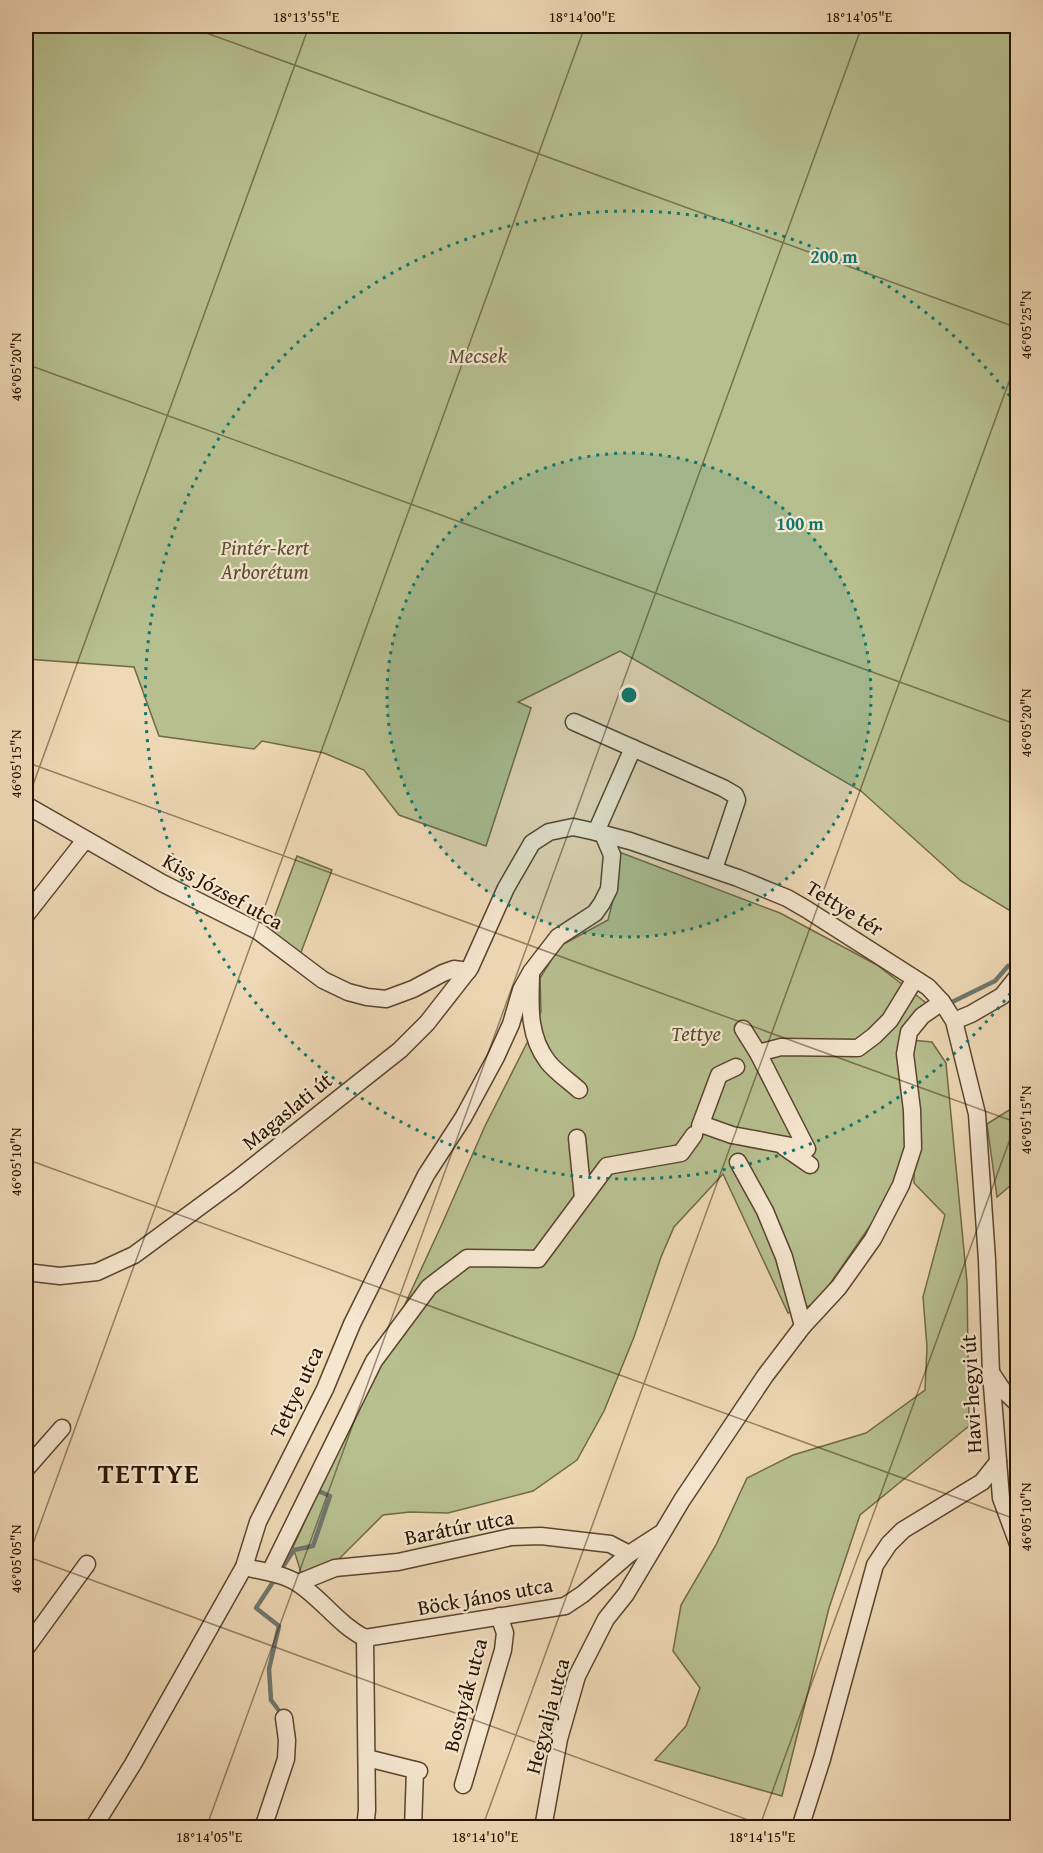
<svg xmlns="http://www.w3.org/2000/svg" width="1043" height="1853" font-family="'Gentium Book Plus',serif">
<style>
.green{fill:#b7bf8f;stroke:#706948;stroke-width:1.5}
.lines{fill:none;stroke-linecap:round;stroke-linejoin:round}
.stream{stroke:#6e766e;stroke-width:4.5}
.minor-casing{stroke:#5a442d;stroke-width:19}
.minor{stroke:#f5e6cf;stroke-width:16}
.ticks{fill:none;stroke:#281300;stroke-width:1.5;stroke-opacity:0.45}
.ring{fill:none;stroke:#0f766e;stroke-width:3;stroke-dasharray:3 6}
.labels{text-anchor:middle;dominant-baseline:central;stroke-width:4.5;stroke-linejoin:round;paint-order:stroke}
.park-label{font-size:21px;font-style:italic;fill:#5a4f32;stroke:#f5e6cf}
.street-label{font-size:21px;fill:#281300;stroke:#f5e6cf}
.district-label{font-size:27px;font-weight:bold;letter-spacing:1.5px;fill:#281300;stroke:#f5e6cf}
.centre{fill:#0f766e;stroke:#f5e6cf;stroke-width:3}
.ring-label{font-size:18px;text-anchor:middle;font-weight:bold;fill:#0f766e;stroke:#f5e6cf;stroke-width:4.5;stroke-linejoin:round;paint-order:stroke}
.neatline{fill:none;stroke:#281300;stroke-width:2}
.ticks-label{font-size:15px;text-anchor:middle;fill:#281300}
</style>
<rect width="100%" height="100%" fill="#efd8b5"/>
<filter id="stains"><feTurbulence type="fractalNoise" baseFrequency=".00333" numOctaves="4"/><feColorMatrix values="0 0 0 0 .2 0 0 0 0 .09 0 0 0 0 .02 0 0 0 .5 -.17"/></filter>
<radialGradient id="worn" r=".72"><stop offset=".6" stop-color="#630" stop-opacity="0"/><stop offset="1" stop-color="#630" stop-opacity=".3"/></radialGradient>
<g class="green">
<polygon points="26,26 1017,26 1017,915 961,881 861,791 620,651 518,702 531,708 486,846 399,815 364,770 324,753 262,741 254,749 159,736 134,667 26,659"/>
<polygon points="619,852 780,913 877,965 929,1005 899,1041 907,1142 897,1178 883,1207 825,1291 811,1305 788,1313 723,1174 674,1227 661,1257 634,1337 604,1411 577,1460 533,1491 448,1513 410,1512 383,1515 341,1557 304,1582 293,1547 442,1224 485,1126 531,1035 541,1011 540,978 560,946 608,920 616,888"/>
<polygon points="297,856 332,870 300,955 270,929"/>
<polygon points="911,1040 932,1042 946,1063 967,1282 969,1426 860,1515 829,1608 782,1796 655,1760 686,1726 700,1688 673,1651 681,1605 716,1545 747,1478 793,1455 866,1433 925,1390 927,1347 923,1297 945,1215 914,1183 916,1086"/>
<polygon points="1017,1105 1017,1180 997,1197 987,1124"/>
</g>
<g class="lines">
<g class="stream">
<polyline points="948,1004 995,981 1008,966"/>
<polyline points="283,1716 271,1700 269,1669 279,1626 256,1608 294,1550 313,1546 330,1496 316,1490"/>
</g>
<g class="minor-casing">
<g id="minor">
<polyline points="574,722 723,788 735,795 737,800 714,869"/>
<polyline points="26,805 162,883 258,931 323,980 348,992 367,997 386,999 413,989 443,973 454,969 468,971"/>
<polyline points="596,832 633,748"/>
<polyline points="26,915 85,840"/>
<path d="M531 976C530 1006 528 1036 548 1062 556 1072 569 1081 579 1090"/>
<polyline points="954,1021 971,1014 1002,996 1018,976"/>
<polyline points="758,1053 781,1047 858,1048 874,1036 890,1020 915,979"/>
<polyline points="701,1124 732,1135 807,1149 758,1053 743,1029"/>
<polyline points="700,1126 719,1075 736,1067"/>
<polyline points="577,1138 583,1198"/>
<polyline points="784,1147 810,1165"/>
<polyline points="738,1162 765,1211 784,1257 803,1326"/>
<polyline points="26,1272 60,1276 97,1272 134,1255 236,1180 400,1050 427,1023 470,968 506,888 532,843 549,832 573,827 596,832 630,841 738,878 787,898 806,909 928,987 942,1002 954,1021 977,1114 987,1260 991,1373 1001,1498 1018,1544"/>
<polyline points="992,1374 1002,1389 1018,1404"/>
<polyline points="26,1469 62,1428"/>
<path d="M244 1567C262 1571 284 1574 299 1584 323 1600 339 1625 365 1638L565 1606 583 1594 629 1554 660 1534"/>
<polyline points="270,1572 374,1361 429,1287 467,1258 538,1259 607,1166 681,1153 694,1135"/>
<polyline points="298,1583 335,1568 398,1562 511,1537 541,1536 610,1544 629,1554"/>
<polyline points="26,1648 87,1564"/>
<polyline points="367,1758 419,1771"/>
<polyline points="463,1785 503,1650 505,1633 499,1616"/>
<polyline points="93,1828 133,1764 244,1567 258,1522 325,1389 352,1324 426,1175 463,1118 496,1057 511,1024 521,990 531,972 558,937 595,913 602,903 609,889 612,855 603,834"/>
<polyline points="263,1828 286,1759 287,1740 284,1718"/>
<polyline points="365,1828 367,1810 365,1638"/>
<polyline points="413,1828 415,1770"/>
<polyline points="543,1828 559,1739 577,1676 606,1619 626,1594 682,1500 765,1376 803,1326 839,1287 873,1239 901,1185 913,1148 912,1110 905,1054 909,1032 922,1016 942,1002"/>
<polyline points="800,1828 822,1759 875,1565 889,1544 903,1530 982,1482 998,1462"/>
</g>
</g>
<use href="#minor" class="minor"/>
</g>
<path class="ticks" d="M187 26 1018 328M26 44 32 26M26 364 1018 725M26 762 1018 1123M26 804 309 26M26 1159 1018 1520M26 1556 770 1828M26 1563 585 26M206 1828 862 26M482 1828 1018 357M759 1828 1018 1117"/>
<circle cx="629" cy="695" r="242" fill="#0f766e" fill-opacity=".12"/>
<g class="ring">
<circle cx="629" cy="695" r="242"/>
<path d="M1016 986A484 484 0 1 1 1016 404"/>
</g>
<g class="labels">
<g class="park-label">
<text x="478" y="355">Mecsek</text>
<text x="265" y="547">Pintér-kert<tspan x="265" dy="24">Arborétum</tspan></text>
<text x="696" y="1033">Tettye</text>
</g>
<g class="street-label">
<text transform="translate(223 891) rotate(29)">Kiss József utca</text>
<text transform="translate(845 908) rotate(32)">Tettye tér</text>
<text transform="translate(287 1111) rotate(-39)">Magaslati út</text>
<text transform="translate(296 1392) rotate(-65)">Tettye utca</text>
<text transform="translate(971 1394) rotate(-93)">Havi-hegyi út</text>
<text transform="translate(459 1527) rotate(-11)">Barátúr utca</text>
<text transform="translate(485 1596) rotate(-10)">Böck János utca</text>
<text transform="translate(465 1695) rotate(-75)">Bosnyák utca</text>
<text transform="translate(547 1716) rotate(-75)">Hegyalja utca</text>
</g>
<g class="district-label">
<text x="149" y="1473">TETTYE</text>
</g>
</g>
<circle cx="629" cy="695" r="9" class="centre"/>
<g class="ring-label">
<text x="834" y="263">200 m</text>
<text x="800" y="530">100 m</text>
</g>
<rect width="1043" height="1853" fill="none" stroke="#efd8b5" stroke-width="66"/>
<rect x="33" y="33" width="977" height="1787" class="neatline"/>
<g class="ticks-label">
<text x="306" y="22">18°13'55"E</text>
<text x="582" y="22">18°14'00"E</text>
<text x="859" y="22">18°14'05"E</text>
<text transform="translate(1026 325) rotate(-90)" y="5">46°05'25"N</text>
<text transform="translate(16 367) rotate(-90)" y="5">46°05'20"N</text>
<text transform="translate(1026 723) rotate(-90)" y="5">46°05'20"N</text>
<text transform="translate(16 764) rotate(-90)" y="5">46°05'15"N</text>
<text transform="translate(1026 1120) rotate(-90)" y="5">46°05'15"N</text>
<text transform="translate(16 1162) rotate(-90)" y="5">46°05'10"N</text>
<text transform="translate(1026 1517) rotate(-90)" y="5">46°05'10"N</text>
<text transform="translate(16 1559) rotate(-90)" y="5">46°05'05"N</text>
<text x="209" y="1842">18°14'05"E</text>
<text x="485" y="1842">18°14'10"E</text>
<text x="762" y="1842">18°14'15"E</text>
</g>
<rect width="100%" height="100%" filter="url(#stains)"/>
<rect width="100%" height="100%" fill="url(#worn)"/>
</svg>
